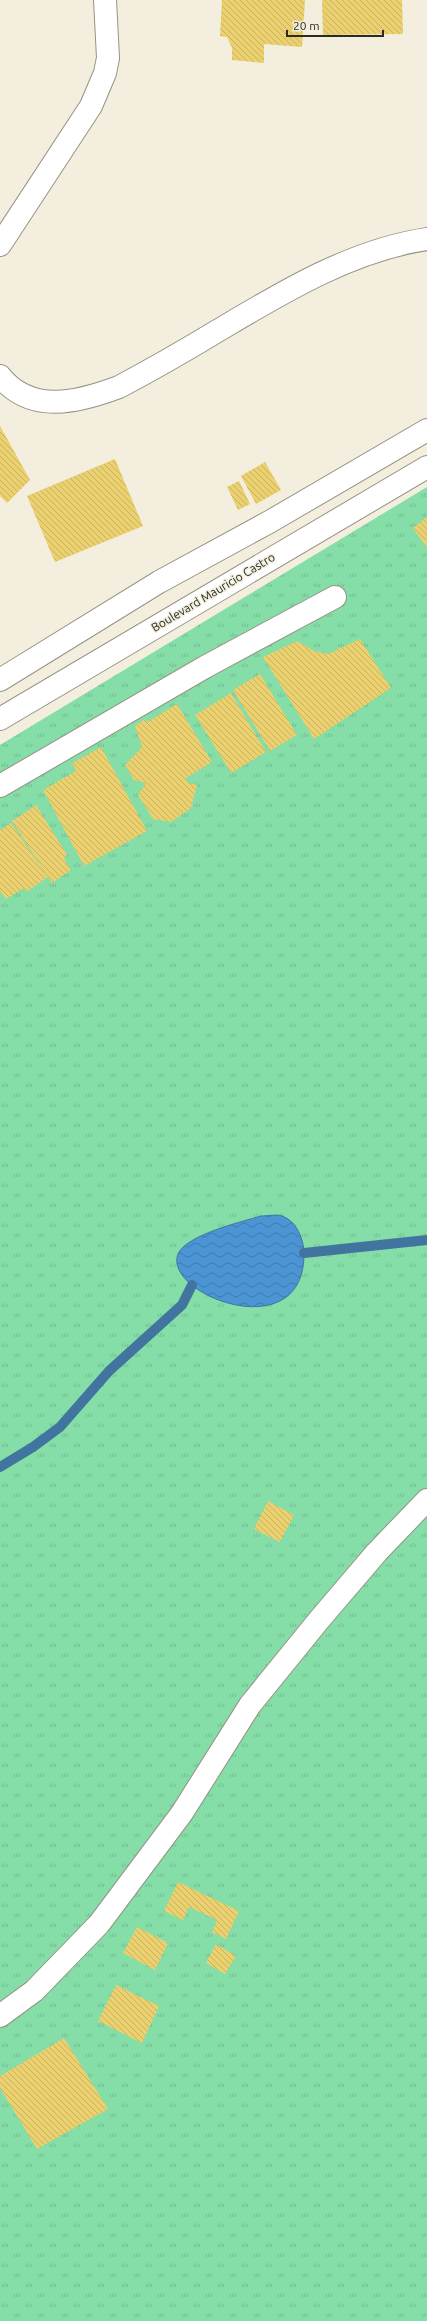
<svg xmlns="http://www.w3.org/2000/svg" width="427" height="2321" font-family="Ubuntu,sans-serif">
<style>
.grass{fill:url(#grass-tufts)}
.water{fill:url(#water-waves);stroke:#4175a0}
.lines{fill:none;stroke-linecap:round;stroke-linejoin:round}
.stream{stroke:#4175a0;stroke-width:10}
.building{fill:url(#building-back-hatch)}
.minor-casing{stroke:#979383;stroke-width:24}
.minor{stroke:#fff;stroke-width:22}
.labels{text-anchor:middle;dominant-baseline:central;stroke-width:3;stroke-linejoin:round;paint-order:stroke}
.street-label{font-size:12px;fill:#2b2a23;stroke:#f3eedd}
</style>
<defs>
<pattern id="grass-tufts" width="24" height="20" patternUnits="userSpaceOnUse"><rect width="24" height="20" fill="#85dda8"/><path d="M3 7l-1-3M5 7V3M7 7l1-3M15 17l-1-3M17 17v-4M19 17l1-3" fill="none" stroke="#73be90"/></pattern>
<pattern id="water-waves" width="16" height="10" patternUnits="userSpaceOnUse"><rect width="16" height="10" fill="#4b95d5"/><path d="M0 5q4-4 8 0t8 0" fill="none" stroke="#3f7aac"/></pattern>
<pattern id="building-back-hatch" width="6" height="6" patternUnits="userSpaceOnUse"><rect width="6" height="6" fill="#ebd06f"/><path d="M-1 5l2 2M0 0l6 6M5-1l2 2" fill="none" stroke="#cab360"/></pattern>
</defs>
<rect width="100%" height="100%" fill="#f3eedd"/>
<polygon class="grass" points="427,487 427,2321 0,2321 0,745"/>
<path class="water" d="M261 1216C268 1216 276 1214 282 1216 297 1221 304 1240 304 1254 304 1351 157 1292 179 1252 190 1234 241 1222 261 1216Z"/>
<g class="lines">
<g class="stream">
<polyline points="304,1253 427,1240"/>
<polyline points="0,1467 33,1447 60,1427 109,1371 182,1305 192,1285"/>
</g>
</g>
<g class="building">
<polygon points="222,0 305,0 302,47 264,44 264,63 232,60 232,48 227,37 220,36"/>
<polygon points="322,0 402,0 403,34 323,35"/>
<polygon points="0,426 30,480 7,503 0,496"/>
<polygon points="115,459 143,526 55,562 27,496"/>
<polygon points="265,462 281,490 256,504 241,476"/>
<polygon points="239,481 250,504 238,510 227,487"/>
<polygon points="427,517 427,548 413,528"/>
<polygon points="360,639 391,688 314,739 263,657 297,641 314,651 328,654"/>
<polygon points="260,674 297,735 270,751 233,690"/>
<polygon points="231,693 266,752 231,773 195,715"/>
<polygon points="177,704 212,762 186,778 188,783 197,785 191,808 171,822 153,819 138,795 146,783 134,780 125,765 142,747 135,726 145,719 147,722"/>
<polygon points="101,747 147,831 84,866 43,790 76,771 72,763"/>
<polygon points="36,805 67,855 64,859 71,870 52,883 12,821"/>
<polygon points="11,823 48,877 26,892 24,888 6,899 0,891 0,830"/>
<polygon points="268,1501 294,1515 280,1542 254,1529"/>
<polygon points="178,1882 239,1911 226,1939 212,1932 217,1920 189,1907 183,1920 164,1911"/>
<polygon points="137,1927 168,1943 155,1970 123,1953"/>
<polygon points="216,1944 236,1956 225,1974 206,1963"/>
<polygon points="116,1985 159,2006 142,2043 98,2021"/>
<polygon points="64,2038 108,2109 37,2149 0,2088 0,2076"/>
</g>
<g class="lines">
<g class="minor-casing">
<g id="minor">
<polyline points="0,245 91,106 105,73 108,58 105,0"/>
<path d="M0 376C31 415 79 402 119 387 153 369 186 350 219 330 283 292 352 250 427 239"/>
<polyline points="0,680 159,582 271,521 427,430"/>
<polyline points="0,719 427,467"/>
<polyline points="0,786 205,667 335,597"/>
<polyline points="0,2016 34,1991 99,1924 182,1813 250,1705 319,1620 377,1552 427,1500"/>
</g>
</g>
<use href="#minor" class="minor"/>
</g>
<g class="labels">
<g class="street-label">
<text transform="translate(213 592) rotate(-31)">Boulevard Mauricio Castro</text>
</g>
</g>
<path d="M287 30v6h96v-6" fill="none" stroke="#2b2a23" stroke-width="2"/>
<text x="293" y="30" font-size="12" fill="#2b2a23" stroke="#f3eedd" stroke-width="3" paint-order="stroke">20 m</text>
</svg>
